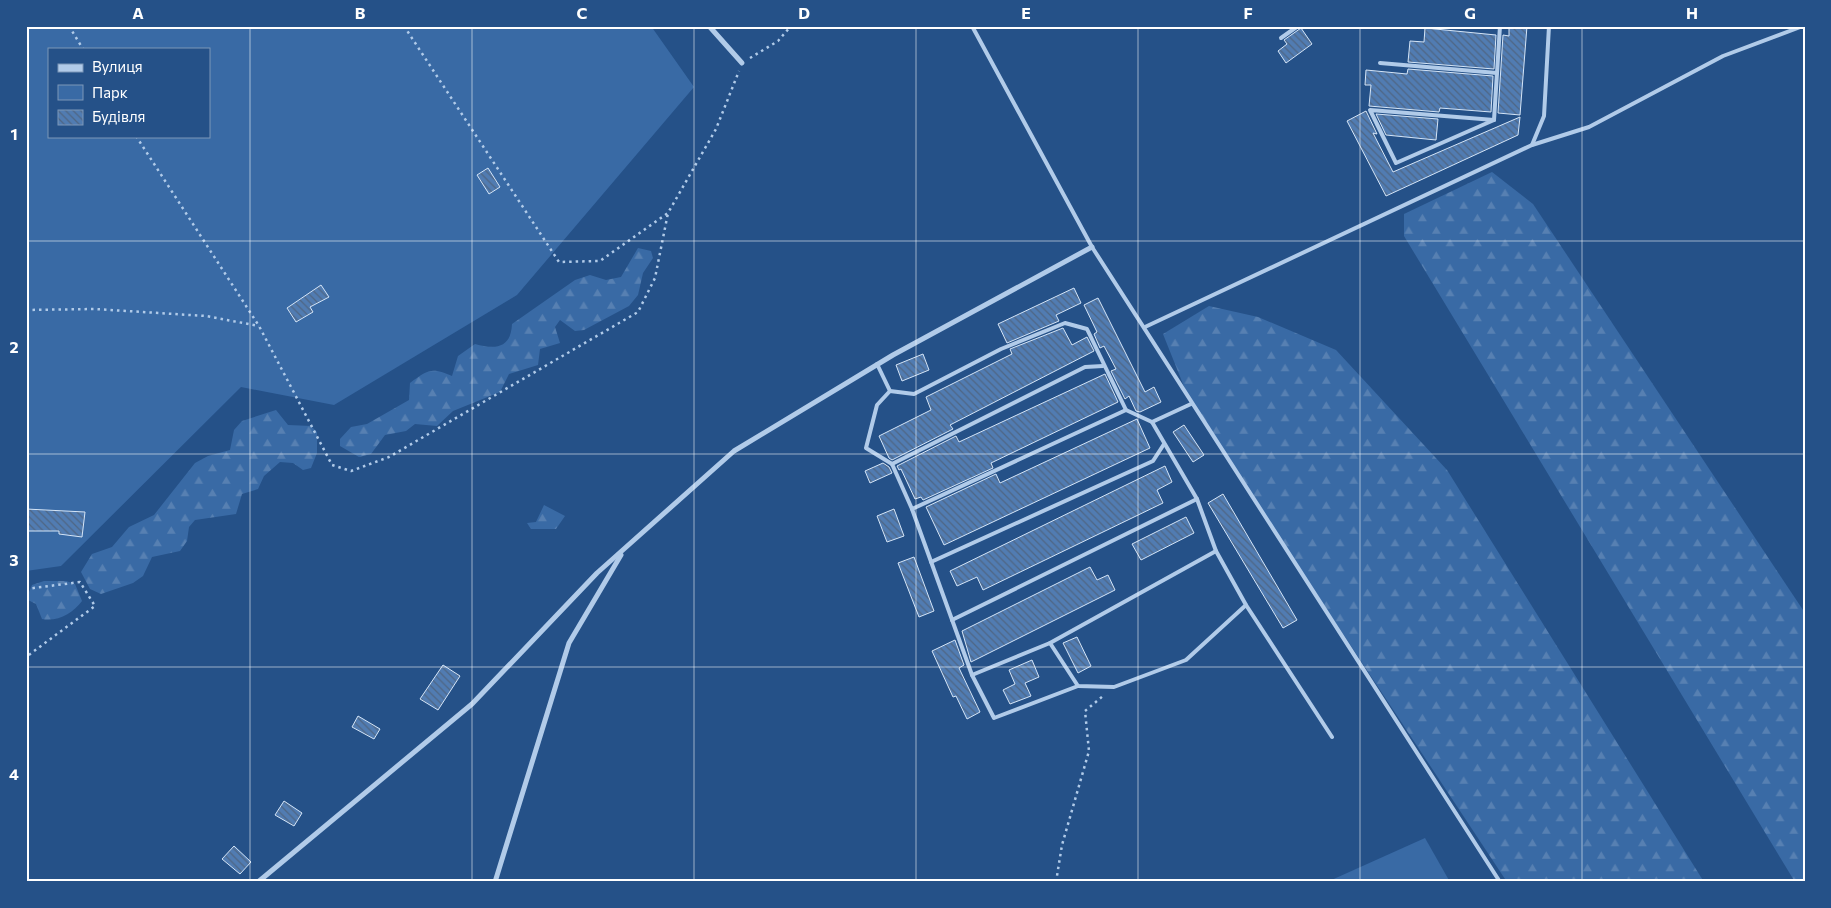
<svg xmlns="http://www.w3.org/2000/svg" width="1831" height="908" font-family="Commissioner,sans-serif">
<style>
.forest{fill:url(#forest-firs)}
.green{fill:#396aa5;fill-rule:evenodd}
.building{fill:url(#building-back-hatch);stroke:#d5e5f7}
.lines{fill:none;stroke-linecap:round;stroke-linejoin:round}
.path{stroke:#b1cbe9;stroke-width:2.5;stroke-dasharray:2.5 4;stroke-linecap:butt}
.lane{stroke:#b1cbe9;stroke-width:4}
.street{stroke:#b1cbe9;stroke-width:5}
.grid{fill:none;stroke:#fff;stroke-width:1;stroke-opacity:0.55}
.neatline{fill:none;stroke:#fff;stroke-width:2}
.grid-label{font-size:16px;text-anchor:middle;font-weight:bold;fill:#fff}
</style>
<defs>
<pattern id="forest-firs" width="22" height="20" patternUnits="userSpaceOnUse" patternTransform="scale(1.25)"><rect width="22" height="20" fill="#396aa5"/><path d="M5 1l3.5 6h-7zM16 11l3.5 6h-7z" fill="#5780b2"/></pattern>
<pattern id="building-back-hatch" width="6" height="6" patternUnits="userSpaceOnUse" patternTransform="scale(1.25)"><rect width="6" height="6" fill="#517cb2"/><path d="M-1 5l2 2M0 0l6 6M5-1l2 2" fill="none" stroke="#4f6684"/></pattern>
</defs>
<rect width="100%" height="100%" fill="#255188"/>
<g class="forest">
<polygon points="1492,172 1533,204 1805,613 1805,882 1795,882 1404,236 1404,214"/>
<path d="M638 248 651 251 653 258 643 273 638 295 629 306 584 330 575 331 560 320 555 327 560 343 540 349 538 365 509 374 500 392 453 411 437 426 415 424 406 431 385 435 371 454 359 457 340 446V439L351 427 367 424 409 400 410 383C428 370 431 367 452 376L458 356 475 344C496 350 511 348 512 324L575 280 590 275 606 280 621 277Z"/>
<polygon points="1209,306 1258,317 1336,350 1447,470 1704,882 1507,882 1191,404 1163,334"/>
<polygon points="276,410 288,425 311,426 317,432 317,453 311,468 303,470 293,463 280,462 264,476 258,489 242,494 236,514 195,520 189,527 187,541 180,551 152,557 143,576 133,583 101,594 90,589 81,572 92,554 112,547 129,527 154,515 195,463 208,456 230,450 234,430 242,421"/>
<polygon points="544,505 565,516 556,529 531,529 527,523 536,522"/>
<path d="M44 581H66L75 584 82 601C73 613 58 622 42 619L36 604 26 599 32 585Z"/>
</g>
<g class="green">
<path d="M26 26H651L694 87 517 295 334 405 241 387 61 566 26 571ZM49 49H209V136H49Z"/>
<polygon points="1425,838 1450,882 1327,882"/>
</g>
<g class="building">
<polygon points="1509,26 1527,26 1520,115 1498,113 1503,35 1509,36"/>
<polygon points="1301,28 1312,44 1286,63 1278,51 1287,44 1284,40"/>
<polygon points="1425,28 1496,35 1494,69 1408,62 1410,41 1424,42"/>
<polygon points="1408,69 1493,76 1491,112 1440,108 1439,112 1369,106 1371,85 1365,85 1366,70 1407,74"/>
<polygon points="1366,111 1377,134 1373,133 1393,172 1520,117 1518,135 1386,196 1347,121"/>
<polygon points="1376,114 1438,119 1436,140 1386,135"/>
<polygon points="488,168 500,187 489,194 477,175"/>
<polygon points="321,285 329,297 310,307 313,312 296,322 287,308"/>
<polygon points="1074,288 1081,303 1056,315 1059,321 1007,343 998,324"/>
<polygon points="1098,298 1145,392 1154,387 1161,402 1140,412 1136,411 1129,396 1125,399 1111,371 1116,369 1104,346 1100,348 1094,334 1097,332 1084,305"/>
<polygon points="1063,328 1072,345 1087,337 1094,351 950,425 953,429 892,460 889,458 879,436 931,410 926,397 1012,354 1010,349"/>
<polygon points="923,354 929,370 902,381 896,365"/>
<polygon points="1105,374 1118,402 991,463 993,468 923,500 921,497 915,499 901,469 899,470 897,466 956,436 959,442"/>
<polygon points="1137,419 1150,448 944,545 926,507 996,474 1000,483"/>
<polygon points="1184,425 1204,455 1193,462 1173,432"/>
<polygon points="883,463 889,467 892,473 870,483 865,471"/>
<polygon points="1165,466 1172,482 1157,490 1163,503 983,590 977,577 957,586 950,571"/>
<polygon points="1223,494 1297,620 1283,628 1208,503"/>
<polygon points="26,509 85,512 82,537 59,534 59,531 26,531"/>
<polygon points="894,509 904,536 887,542 877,516"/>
<polygon points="1186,517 1194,533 1141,560 1132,544"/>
<polygon points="914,557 934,611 919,617 898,563"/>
<polygon points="1090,567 1097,580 1108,575 1115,590 971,662 962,631"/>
<polygon points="1077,637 1091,666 1078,673 1063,643"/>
<polygon points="955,640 964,665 959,668 980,712 967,719 956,696 953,697 932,651"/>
<polygon points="1032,660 1039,677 1025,683 1031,696 1010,704 1003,690 1015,684 1009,670"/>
<polygon points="443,665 460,676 438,710 420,699"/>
<polygon points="358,716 380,729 374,739 352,727"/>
<polygon points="284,801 302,813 294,826 275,815"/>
<polygon points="234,846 251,862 240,874 222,859"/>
</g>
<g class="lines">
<g class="path">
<polyline points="69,26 83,49"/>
<polyline points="404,26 559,262 600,261 668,213 716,129 739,71"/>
<polyline points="750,58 778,41 791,26"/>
<polyline points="136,136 259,326 332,465 351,471 389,457 638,312 655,278 668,213"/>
<polyline points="26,310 95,309 206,316 259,326"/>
<polyline points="26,589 80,582 95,606 26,657"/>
<polyline points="1056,882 1062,845 1089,751 1085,711 1103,696"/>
</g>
<g class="lane">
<polyline points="972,26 1092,247 1500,882"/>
<polyline points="1281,38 1298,26"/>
<polyline points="1380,63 1497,73"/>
<polygon points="1370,110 1494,120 1396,163"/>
<polyline points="1494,120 1500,26"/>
<polyline points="1532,145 1589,127 1723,56 1803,26"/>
<polyline points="1145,327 1532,145 1544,116 1549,26"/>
<polyline points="877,364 890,391 914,394 1001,349 1065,323 1087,329 1126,410 1152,422 1197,499 1216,551 1246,605 1332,737"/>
<polyline points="890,391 877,405 866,448 892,464 912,509 972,675 994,718 1078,686"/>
<polyline points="1152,422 1191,404"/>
<polyline points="892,464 1085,367 1103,366"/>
<polyline points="912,509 1126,410"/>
<polyline points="931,562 1153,461 1164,444"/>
<polyline points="952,620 1197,499"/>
<polyline points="1050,643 1078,686 1114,687 1186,660 1246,605"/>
<polyline points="972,675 1050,643 1216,551"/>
</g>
<g class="street">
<polyline points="709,26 742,63"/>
<polyline points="258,882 472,704 597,573 734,451 893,355 1092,247"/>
<polyline points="495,882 569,643 621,555"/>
</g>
</g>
<path class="grid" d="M250 26V882M472 26V882M694 26V882M916 26V882M1138 26V882M1360 26V882M1582 26V882M26 241H1805M26 454H1805M26 667H1805"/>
<rect width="1831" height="908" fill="none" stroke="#255188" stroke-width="55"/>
<rect x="48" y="48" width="162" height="90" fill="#255188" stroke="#7c97b8"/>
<rect x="58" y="64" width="25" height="8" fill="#b1cbe9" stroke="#7c97b8"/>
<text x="92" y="72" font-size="15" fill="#ffffff">Вулиця</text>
<rect x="58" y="85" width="25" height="15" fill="#396aa5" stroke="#7c97b8"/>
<text x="92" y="98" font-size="15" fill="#ffffff">Парк</text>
<rect x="58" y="110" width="25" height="15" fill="url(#building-back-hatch)" stroke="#7c97b8"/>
<text x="92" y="122" font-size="15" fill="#ffffff">Будівля</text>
<rect x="28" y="28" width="1776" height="852" class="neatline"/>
<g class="grid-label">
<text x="138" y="19">A</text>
<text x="360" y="19">B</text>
<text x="582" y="19">C</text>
<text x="804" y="19">D</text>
<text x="1026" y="19">E</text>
<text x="1248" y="19">F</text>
<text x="1470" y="19">G</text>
<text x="1692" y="19">H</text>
<text x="14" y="140">1</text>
<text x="14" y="353">2</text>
<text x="14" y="566">3</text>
<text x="14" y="780">4</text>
</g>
</svg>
